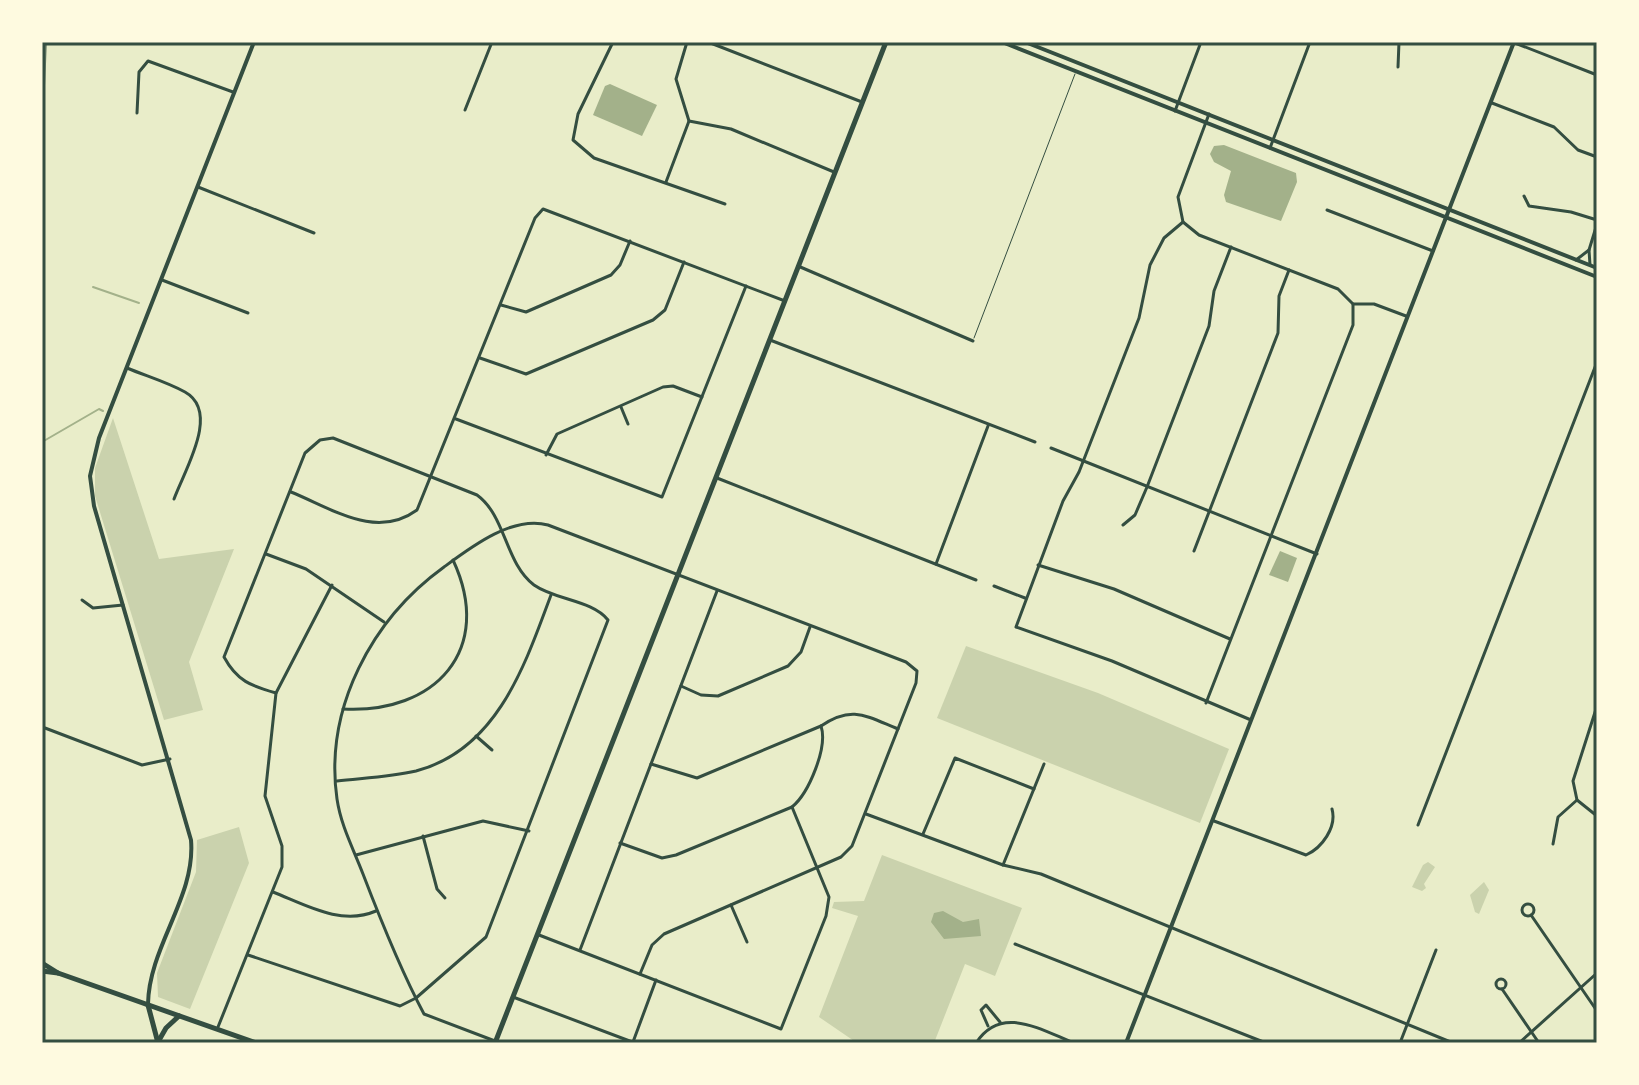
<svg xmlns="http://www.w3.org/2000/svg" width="1639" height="1085" font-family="'Roboto Condensed',sans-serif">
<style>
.green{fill:#cad2ad}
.water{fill:#a3b18a}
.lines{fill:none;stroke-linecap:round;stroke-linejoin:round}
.stream{stroke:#a3b18a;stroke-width:2}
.service{stroke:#344e41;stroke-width:1}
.minor{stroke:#344e41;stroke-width:3}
.secondary{stroke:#344e41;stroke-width:4}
.primary{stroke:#344e41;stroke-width:5}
.rail{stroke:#7c8e77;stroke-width:2}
.neatline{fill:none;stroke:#344e41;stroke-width:3}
</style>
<rect width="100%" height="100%" fill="#e9edc9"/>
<g class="green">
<polygon points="113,418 159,559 234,549 189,662 203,710 164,720 95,496 95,468"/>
<polygon points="966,646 1098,693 1229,749 1200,823 937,718"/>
<polygon points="239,827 249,863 190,1009 158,997 157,973 196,872 197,840"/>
<polygon points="882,855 1022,908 995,976 965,964 934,1043 857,1043 819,1017 858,916 832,908 834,902 864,901"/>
<polygon points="1428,862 1435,867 1424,884 1426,888 1422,891 1412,887 1423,865"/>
<polygon points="1484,882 1489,890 1479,914 1475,912 1470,895"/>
</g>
<g class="water">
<polygon points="610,84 657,105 642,136 593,115 605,86"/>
<polygon points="1224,145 1296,173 1297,182 1281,221 1226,202 1224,195 1231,171 1214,162 1210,154 1214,146"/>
<polygon points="1280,551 1297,558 1288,582 1269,575"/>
<polygon points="943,911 963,922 979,919 981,936 944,939 931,922 934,913"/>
</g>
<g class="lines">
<g class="stream">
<polyline points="93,287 139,303"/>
<polyline points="42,442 99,409 103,411"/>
</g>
<polyline class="service" points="974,338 1075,74"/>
<g class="minor">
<polyline points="613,42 578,114 573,140 594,158 725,204"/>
<polyline points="708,42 862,102"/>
<polyline points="1515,43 1597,75"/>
<polyline points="1398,67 1399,42"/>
<polyline points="1492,103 1554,127 1578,150 1597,157"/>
<polyline points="465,110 492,42"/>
<polyline points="1175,111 1201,42"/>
<polyline points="137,113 139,72 148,61 233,92"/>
<polyline points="689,121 731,129 834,172"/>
<polyline points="1270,148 1310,42"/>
<polyline points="666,182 689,121 676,79 687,42"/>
<polyline points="198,187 314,233"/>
<polyline points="1524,196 1529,206 1571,212 1597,220"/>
<polyline points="1327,210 1433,251"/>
<polyline points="1183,222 1164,238 1150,265 1139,318 1079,472 1063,501 1016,627 1112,661 1251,720"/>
<polyline points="1576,260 1589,250"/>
<polyline points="1590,265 1589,250 1597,224"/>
<polyline points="798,266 973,341"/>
<polyline points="162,280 248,313"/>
<polyline points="1353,304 1374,304 1406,316"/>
<polyline points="501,305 526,312 611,275 620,265 630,241"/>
<polyline points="770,340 1035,442"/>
<polyline points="480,358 526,374 653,320 665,310 684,262"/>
<path d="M127 368C146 376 167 382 185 392 221 412 184 471 174 499"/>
<polyline points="621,407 628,424"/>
<polyline points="456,419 662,497 746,286"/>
<polyline points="1051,448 1317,554"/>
<polyline points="546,455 557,434 663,387 673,386 702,397"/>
<polyline points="717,478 976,580"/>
<path d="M291 492C333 509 376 540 417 510L535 218 543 209 785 301"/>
<polyline points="1123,525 1135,515 1147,487 1209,326 1214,291 1231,247"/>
<polyline points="1194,551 1278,333 1279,296 1289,270"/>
<polyline points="266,554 306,569 384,622"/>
<polyline points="936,564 988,426"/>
<polyline points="1038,565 1114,589 1230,639"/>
<polyline points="994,586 1025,598"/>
<polyline points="82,600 93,608 123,605"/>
<polyline points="681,686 701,695 718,696 788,666 801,652 810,627"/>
<polyline points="1206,703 1353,325 1353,304 1338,289 1199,235 1183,222 1178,197 1209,114"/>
<polyline points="1597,706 1573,781 1577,800 1597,816"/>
<path d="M343 709C435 714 495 650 453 560"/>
<polyline points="45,728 142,765 170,759"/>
<polyline points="476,736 492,750"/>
<path d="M651 764 697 778 821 726C852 705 866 716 898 729"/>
<path d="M337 781C363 778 390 777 416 771 497 750 525 665 551 595"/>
<polyline points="866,814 1003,865 1041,874 1453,1043"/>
<path d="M1214 821 1306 855C1322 848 1337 827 1332 809"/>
<polyline points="1418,825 1597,362"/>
<polyline points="923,834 955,758 1034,789"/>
<polyline points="423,836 437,889 445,898"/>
<path d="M620 843 662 858 676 855 792 807C809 793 828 747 821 726"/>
<polyline points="1553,844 1558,817 1577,800"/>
<polyline points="356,855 483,821 529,831"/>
<polyline points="1003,865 1044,764"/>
<path d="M273 892C306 905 341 926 376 911"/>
<circle cx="1528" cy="910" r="6"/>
<polyline points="731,905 747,942"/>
<polyline points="1531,915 1597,1011"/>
<polyline points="539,935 781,1029 826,916 829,897 792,807"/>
<polyline points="1015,944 1266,1043"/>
<polyline points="580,950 717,591"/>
<path d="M248 955 400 1006 416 998 486 937 608 620C592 600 555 600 534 585 505 563 506 516 477 495L333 438 320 440 305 453 224 657C237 681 251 686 276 693"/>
<circle cx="1501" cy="984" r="5"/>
<polyline points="1502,989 1539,1043"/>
<polyline points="513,997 635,1043"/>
<polyline points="988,1026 981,1010 986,1005 1000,1022"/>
<polyline points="218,1027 282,867 282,846 265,796 276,693 332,585"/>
<path d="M495 1041 424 1014C400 969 381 921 363 874 353 848 341 826 337 799 324 708 372 619 444 567 471 547 513 515 548 525L906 662 917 671 916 683 852 846 841 857 664 934 652 945 640 974"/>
<polyline points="633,1042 656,980"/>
<path d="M976 1043C1001 1004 1041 1030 1074 1043"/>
<polyline points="1400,1043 1436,950"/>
<polyline points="1519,1043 1597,973"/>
</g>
<g class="secondary">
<polyline points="1002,42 1597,277"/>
<polyline points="1025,42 1597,268"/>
<path d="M148 1004C149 946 196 897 191 840L94 506 90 476 99 438 254 42"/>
<polyline points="1126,1043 1514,42"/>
</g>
<g class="primary">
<polyline points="42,963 58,973"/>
<polyline points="42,971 58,973 256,1043"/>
<polyline points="148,1005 158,1043"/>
<polyline points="158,1042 166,1028 179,1016"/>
<polyline points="495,1043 886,42"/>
</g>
<polyline class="rail" points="42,129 46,42"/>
</g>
<rect width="1639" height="1085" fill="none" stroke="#fefae0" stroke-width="88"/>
<rect x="44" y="44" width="1551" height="997" class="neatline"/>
</svg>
